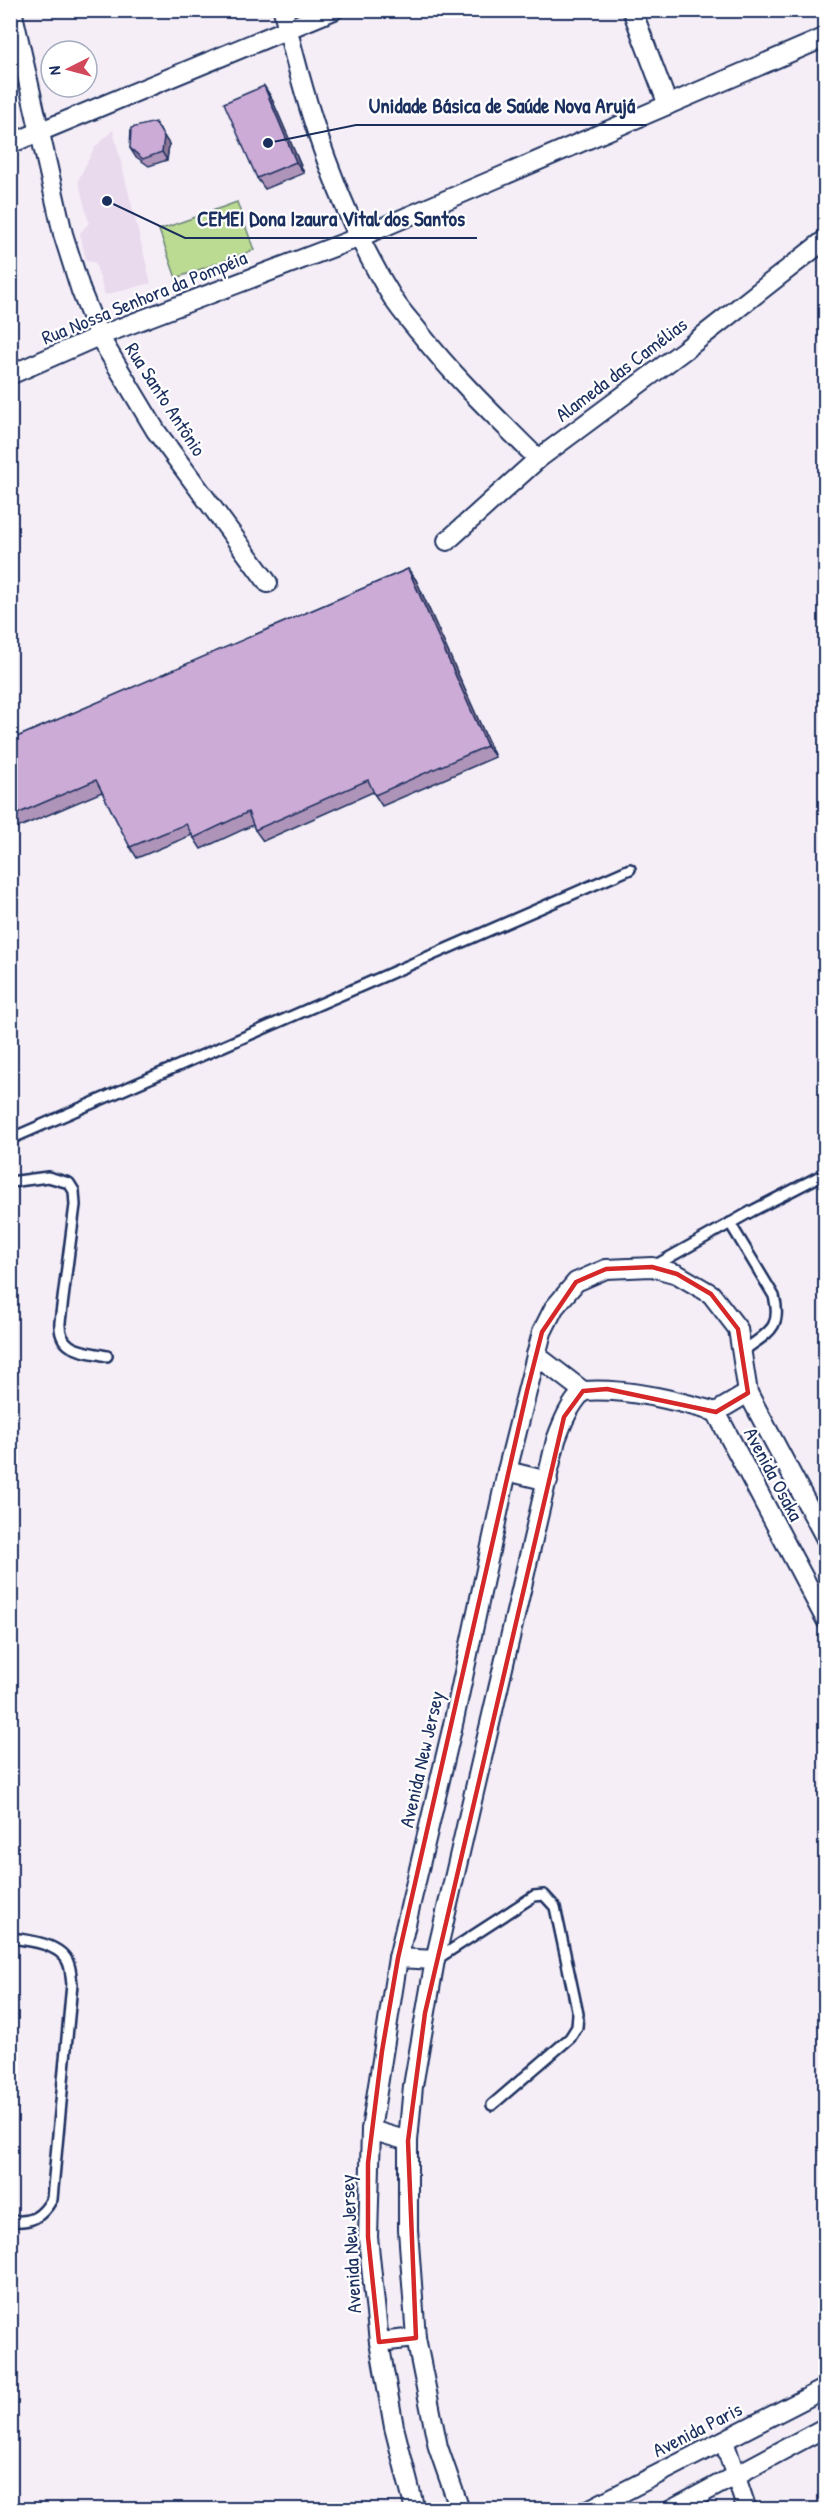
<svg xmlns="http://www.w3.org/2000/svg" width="836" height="2520" font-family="'Patrick Hand',sans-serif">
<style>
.built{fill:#e9daed}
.green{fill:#bbda92;stroke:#6b8478;stroke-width:1.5}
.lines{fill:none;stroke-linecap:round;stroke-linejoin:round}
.service-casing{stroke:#1b2f5e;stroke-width:14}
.minor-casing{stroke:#1b2f5e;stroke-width:22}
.service{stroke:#fff;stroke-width:9}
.minor{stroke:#fff;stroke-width:18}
.wall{fill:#af94b9;stroke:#1b2f5e;stroke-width:1.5}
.shaded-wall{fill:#8f7896;stroke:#1b2f5e;stroke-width:1.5}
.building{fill:#ccacd7;stroke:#1b2f5e;stroke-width:1.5}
.marked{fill:none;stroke:#d62828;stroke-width:4.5;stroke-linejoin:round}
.labels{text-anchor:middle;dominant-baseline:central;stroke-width:4.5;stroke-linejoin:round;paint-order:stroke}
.street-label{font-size:20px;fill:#1b2f5e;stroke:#fff}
.leader{fill:none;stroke:#1b2f5e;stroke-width:2}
.callout-dot{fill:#1b2f5e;stroke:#fff;stroke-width:2}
.callout-label{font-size:21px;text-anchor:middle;font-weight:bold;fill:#1b2f5e;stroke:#fff;stroke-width:4.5;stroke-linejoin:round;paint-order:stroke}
</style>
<rect width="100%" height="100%" fill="#f5eef7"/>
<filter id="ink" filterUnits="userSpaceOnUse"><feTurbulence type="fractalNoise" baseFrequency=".0167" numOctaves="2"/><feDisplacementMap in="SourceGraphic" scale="12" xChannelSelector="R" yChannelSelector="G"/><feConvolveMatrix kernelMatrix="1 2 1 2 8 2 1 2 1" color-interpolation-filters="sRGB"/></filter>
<g filter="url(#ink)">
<polygon class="built" points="113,130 151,283 105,295 95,262 86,261 80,233 89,223 78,180 95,147"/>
<polygon class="green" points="237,202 254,250 176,278 159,230"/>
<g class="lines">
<g class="service-casing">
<g id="service">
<polyline points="10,1139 630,869"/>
<path d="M10 1182 48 1177 69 1183 74 1191 75 1205 60 1322C58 1352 85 1351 107 1356"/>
<path d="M730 1223 774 1296C783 1330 766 1333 742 1352"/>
<polyline points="654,1266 752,1211 826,1173"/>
<path d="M10 1938C29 1940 63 1944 69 1965 71 1971 71 1978 72 1984L52 2199C42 2217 31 2223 10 2221"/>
<polyline points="437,1959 534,1896 544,1895 555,1907 578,2014 577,2027 570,2038 492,2105"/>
</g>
</g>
<g class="minor-casing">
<g id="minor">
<polyline points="12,10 63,234 81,291 99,336 156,431 268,583"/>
<path d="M283 10C307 112 338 211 394 300 401 311 411 322 419 332 455 378 497 418 538 459"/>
<polyline points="632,10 668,105"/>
<polyline points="10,144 334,10"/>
<polyline points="10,375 99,336 360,237 826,37"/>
<polyline points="447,541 538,459 686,349 826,239"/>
<polyline points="536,1355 583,1391"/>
<polyline points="716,1412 826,1620"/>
<polyline points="507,1471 548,1481"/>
<polyline points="398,1958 435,1960"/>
<polyline points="371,2130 408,2141"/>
<polyline points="379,2342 416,2338"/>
<polyline points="724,2441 747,2510"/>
<polyline points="415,2510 394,2427 379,2342 368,2237 371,2130 398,1958 452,1729 507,1471 542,1332 554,1308 576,1282 606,1269 652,1267 677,1274 711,1294 738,1329 748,1393 826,1539"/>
<path d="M460 2510 438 2447 416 2338 408 2230V2141L413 2086 435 1960 556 1440C563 1421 569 1406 583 1391 627 1388 674 1400 716 1412L748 1393"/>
<polyline points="588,2510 826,2388"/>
<polyline points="671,2510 826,2427"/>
</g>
</g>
<use href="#service" class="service"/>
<use href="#minor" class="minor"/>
</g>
<g class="wall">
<polygon points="264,86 271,97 304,173 265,189 257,178"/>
<polygon points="169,144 167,160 149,166 135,156 130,148"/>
<polygon points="408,569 416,580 495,757 382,806 373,792 263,841 255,830 253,825 201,849 192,835 137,858 130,847 102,792 10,831 10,740"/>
</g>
<g class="shaded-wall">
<polygon points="264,86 271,97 304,173 296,162"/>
<polygon points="155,122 169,144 167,160 162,152"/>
<polygon points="408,569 416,580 495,757 487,746"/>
</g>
<g class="building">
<polygon points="264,86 296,162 257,178 224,103"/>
<polygon points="155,122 164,137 162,152 143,159 130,148 131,128"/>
<polygon points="408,569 487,746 375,795 368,780 255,830 248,812 194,838 186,824 130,847 96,780 10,817 10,740"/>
</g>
</g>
<path class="marked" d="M652 1267 677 1274 711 1294 738 1329 748 1393 716 1412 607 1389 583 1391 564 1417 425 2013 408 2141 416 2338 379 2342 368 2237V2163L382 2051 398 1958 527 1391 542 1332 576 1282 606 1269Z"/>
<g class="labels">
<g class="street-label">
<text transform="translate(144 297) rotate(-22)">Rua Nossa Senhora da Pompéia</text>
<text transform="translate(621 369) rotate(-37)">Alameda das Camélias</text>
<text transform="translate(166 399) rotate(57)">Rua Santo Antônio</text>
<text transform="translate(774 1474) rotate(62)">Avenida Osaka</text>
<text transform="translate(421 1759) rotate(-77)">Avenida New Jersey</text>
<text transform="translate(350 2244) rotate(-93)">Avenida New Jersey</text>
<text transform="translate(697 2429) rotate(-27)">Avenida Paris</text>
</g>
</g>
<path class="leader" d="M268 143L356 125H647M107 201L185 238H477"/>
<g class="callout-dot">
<circle cx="268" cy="143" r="6"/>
<circle cx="107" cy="201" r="6"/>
</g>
<g class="callout-label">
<text x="502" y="113">Unidade Básica de Saúde Nova Arujá</text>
<text x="331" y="226">CEMEI Dona Izaura Vital dos Santos</text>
</g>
<rect width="836" height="2520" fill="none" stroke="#fff" stroke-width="36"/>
<rect x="18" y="18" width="800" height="2484" fill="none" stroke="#1b2f5e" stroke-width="2" filter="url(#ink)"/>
<g transform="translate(69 69) rotate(264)"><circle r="28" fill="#ffffff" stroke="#a4acbf" stroke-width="1.5"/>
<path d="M0-4.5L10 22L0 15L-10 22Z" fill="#d1495b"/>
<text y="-9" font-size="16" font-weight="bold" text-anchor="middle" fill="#1b2f5e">N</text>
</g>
</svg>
